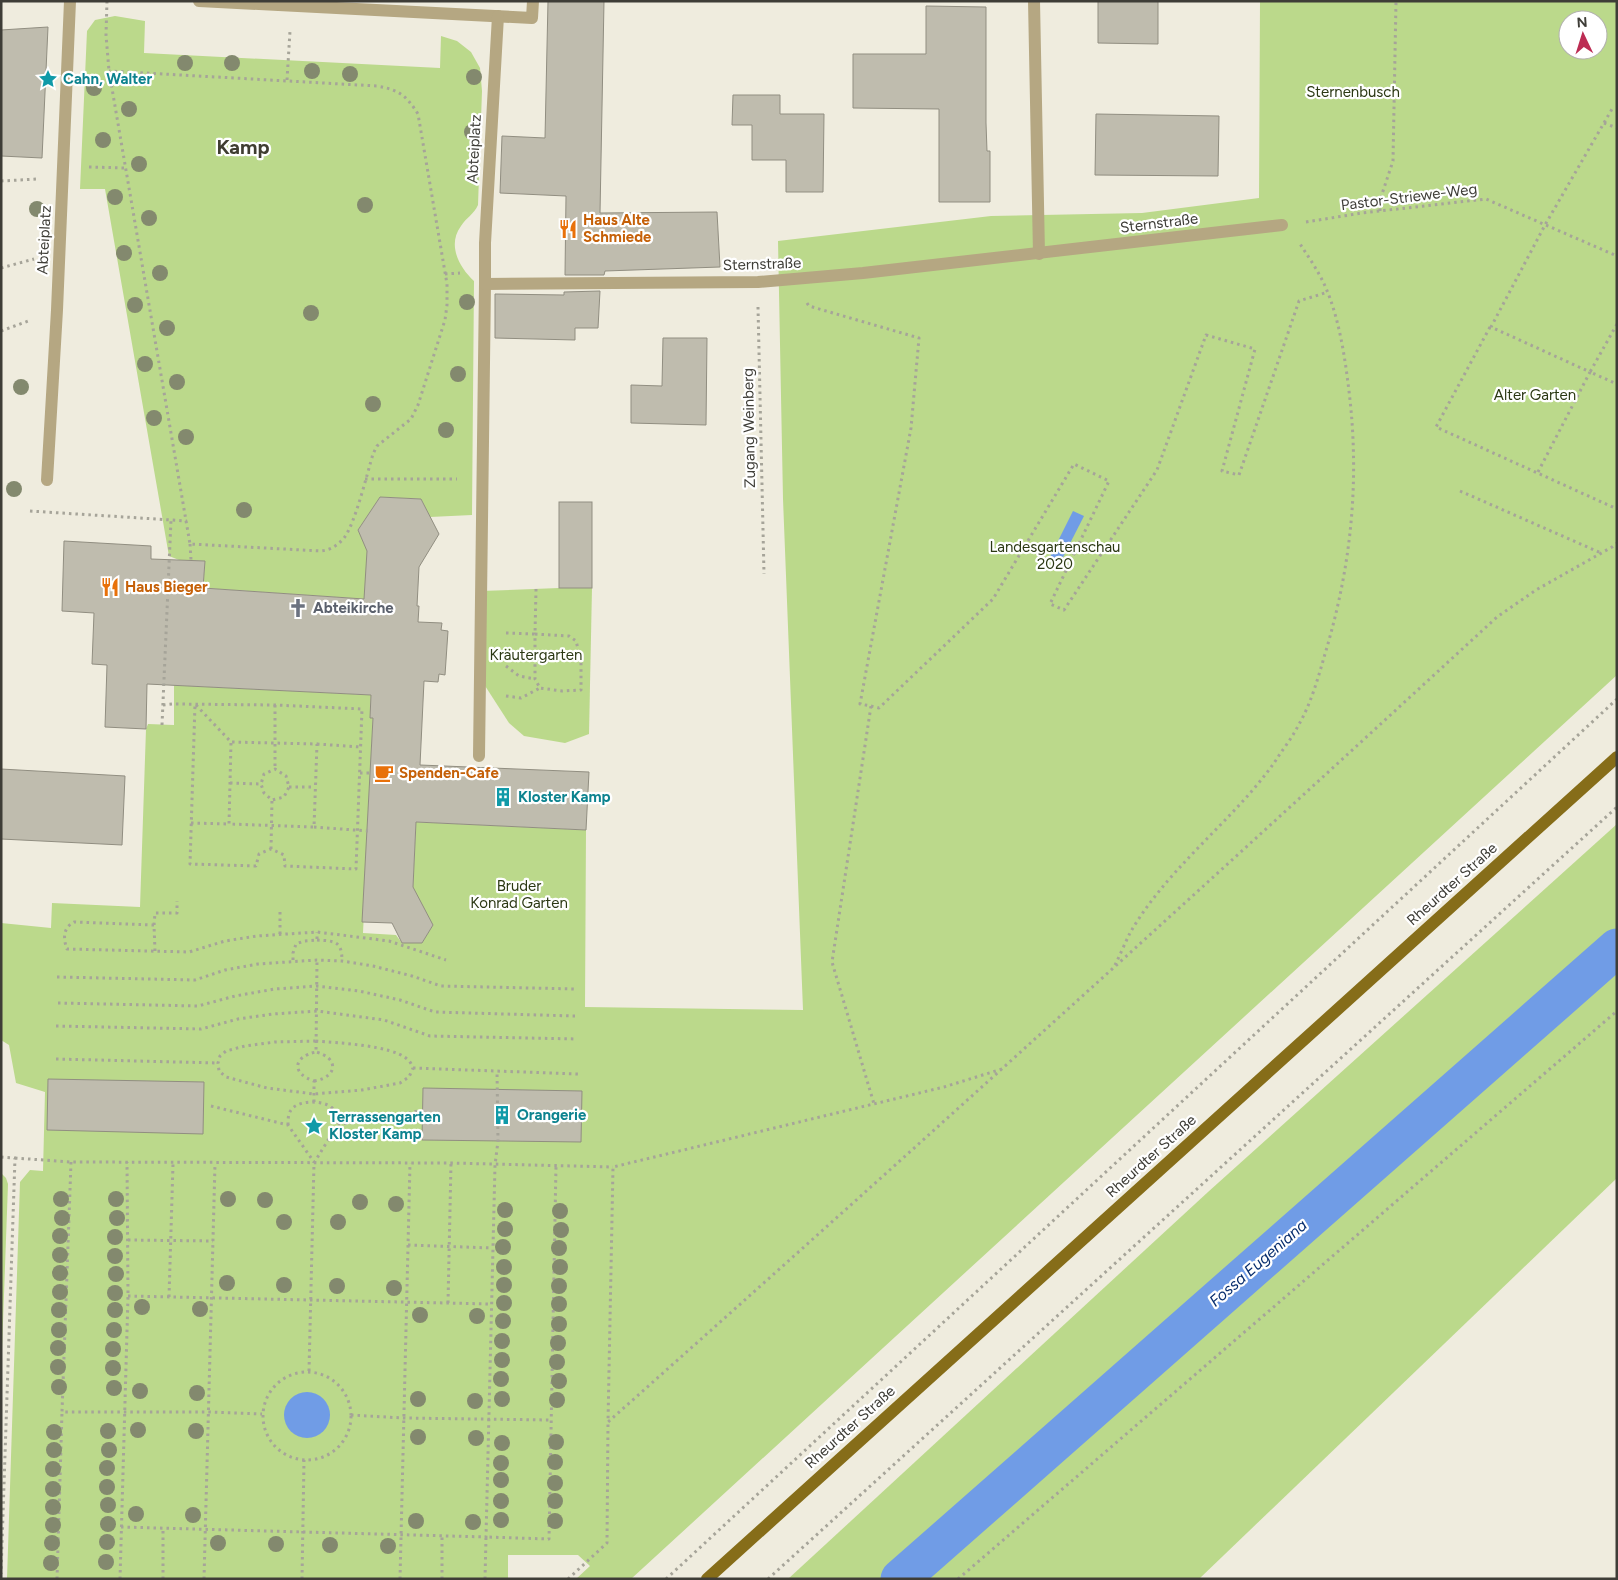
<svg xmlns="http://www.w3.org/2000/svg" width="1618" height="1580" font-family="Figtree,sans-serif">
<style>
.green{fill:#bbd98b;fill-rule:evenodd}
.water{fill:#709ce6}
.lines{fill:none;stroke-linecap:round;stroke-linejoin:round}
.canal{stroke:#709ce6;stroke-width:39}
.building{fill:#bfbcae;stroke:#918e81}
.path{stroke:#a6a499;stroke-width:3;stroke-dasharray:2.5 4;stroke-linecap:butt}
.service{stroke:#b5a782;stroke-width:12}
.minor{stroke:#b5a782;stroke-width:12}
.primary{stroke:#866d19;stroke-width:12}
.tree{fill:#83896e}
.labels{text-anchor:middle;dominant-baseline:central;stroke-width:4.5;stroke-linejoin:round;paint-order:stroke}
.culture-label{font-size:15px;font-weight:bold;fill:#0d838f;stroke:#fff;text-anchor:start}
.park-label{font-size:15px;fill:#2b3813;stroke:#fff}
.street-label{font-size:15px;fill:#3e3d37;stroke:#fff}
.food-label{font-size:15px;font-weight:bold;fill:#c56008;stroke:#fff;text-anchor:start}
.worship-label{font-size:15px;font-weight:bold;fill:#5b616d;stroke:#fff;text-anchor:start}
.water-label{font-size:16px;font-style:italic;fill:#082e6e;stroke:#fff}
.district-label{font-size:20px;font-weight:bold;fill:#3f3d31;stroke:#fff}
</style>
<rect width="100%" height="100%" fill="#efecde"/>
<g class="green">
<path d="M1260 1H1617V675L631 1579H576L590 1566 578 1555H508V1579H7L20 1182 30 1170 43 1171 45 1092 16 1083 9 1045 1 1040V923L51 928 52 903 140 907 146 729 148 724 174 725V685L371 695 370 717 373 718 363 933 396 935 402 943H422L433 925 412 907 416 822 586 830 585 1007 803 1010 783 499 778 241 991 216 1142 213 1259 198ZM1568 20H1598V50H1568Z"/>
<path d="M115 16 145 21 144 53 440 68 441 36 457 41 471 52 480 68 482 91 478 205C474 214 466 218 461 226 447 245 459 267 474 281L472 515 430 517 421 499 380 497 358 530 375 567 364 599 203 588 205 561 179 560 169 556 105 189H80L87 31 95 20Z"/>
<polygon points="559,588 592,588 589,734 565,743 524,736 509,723 480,678 481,591"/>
<polygon points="1617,824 1617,1178 1199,1579 788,1579 1208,1192"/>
<polygon points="1,1173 6,1178 8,1184 1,1378"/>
</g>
<g class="water">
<polygon points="1073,511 1084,516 1059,565 1049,559"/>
<circle cx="307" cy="1415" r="23"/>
</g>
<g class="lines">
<polyline class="canal" points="900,1579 1617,948"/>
</g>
<g class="building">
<polygon points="548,1 604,1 600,213 717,212 720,267 605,271 604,275 565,275 566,196 500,193 502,136 545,138"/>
<polygon points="1098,1 1158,1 1158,44 1098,43"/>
<polygon points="926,6 986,7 986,123 987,151 990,151 990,202 939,202 939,109 853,108 853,54 926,54"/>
<polygon points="48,27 42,158 1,156 1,30"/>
<polygon points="733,95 780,95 780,114 824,114 823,192 786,192 786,160 752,160 752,125 732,125"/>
<polygon points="1096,114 1219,116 1218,176 1095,175"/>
<polygon points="600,291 598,328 575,328 575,340 495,338 495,294 564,295 564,292"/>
<polygon points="663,338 707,338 706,425 631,423 631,385 662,386"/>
<polygon points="380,497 421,499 439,534 419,567 417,606 419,606 418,622 442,623 441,630 448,631 445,675 439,674 438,682 424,681 420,765 589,772 586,830 416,822 413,887 433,925 422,943 402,943 392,923 362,922 373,718 370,718 371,695 147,684 146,729 105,727 107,665 92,664 94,613 62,611 64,541 151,546 151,559 205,561 203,588 364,599 367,551 358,530"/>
<rect x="559" y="502" width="33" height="86"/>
<polygon points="1,769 125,776 122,845 1,839"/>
<polygon points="48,1079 204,1082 203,1134 47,1130"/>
<polygon points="423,1088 582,1091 581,1142 422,1140"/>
</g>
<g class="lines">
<g class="path">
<path d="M107 1 106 35 109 71 190 544 321 551C330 550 337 546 344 538 355 524 367 474 373 454L377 446 411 419 418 405 445 320 447 305V284L418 114C406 95 399 90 377 86L109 71"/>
<polyline points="287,80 290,31"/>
<polyline points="1604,123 1617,128"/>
<polyline points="89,167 125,168"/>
<polyline points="1,181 38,179"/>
<polyline points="1380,211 1380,200 1393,161 1396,1"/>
<polyline points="1306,222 1362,213 1486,199 1617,256"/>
<polyline points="1,268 34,259"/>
<polyline points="445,274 460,273"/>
<polyline points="807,303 809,306 919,338 911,428 860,704 871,706 832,962 874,1104"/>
<polyline points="758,307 764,574"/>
<polyline points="1617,324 1590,372 1617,384"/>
<polyline points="1490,327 1436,427 1617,509"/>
<polyline points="1,331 31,320"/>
<polyline points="1538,472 1590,372 1491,327 1545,225 1612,109"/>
<polyline points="365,479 457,479"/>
<polyline points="1460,491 1601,553"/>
<polyline points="30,511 187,521"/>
<polyline points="190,544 191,560"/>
<polyline points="506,633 535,634 536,589"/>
<polygon points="535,634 569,636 576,641 581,660 581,690 562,691 540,688 535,679"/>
<polyline points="506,666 519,676 535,679"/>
<polyline points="506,696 521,698 540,688"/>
<polyline points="163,705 173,704 275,705 362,709 356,869 285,866 284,855 271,849 259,854 256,866 190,864 195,704"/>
<polyline points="196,705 231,742 317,744 314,827 229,824 231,742"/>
<polyline points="275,705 275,769"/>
<polyline points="871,706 879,708 993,599 1074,464 1109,481 1050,604 1064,610 1157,470 1206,335 1255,349 1222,471 1239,475 1299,301 1328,292"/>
<polyline points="162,725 171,520"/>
<polyline points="317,744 361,747"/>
<polyline points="360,773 371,773"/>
<polyline points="230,783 261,784 264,793 272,800 284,797 289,787 286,776 275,769 264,774 261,784"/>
<polyline points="289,787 315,787"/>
<polyline points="191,823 229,824"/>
<polyline points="314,827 368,831"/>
<polyline points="271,849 272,800"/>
<polyline points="154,925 155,913 177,913 177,901"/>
<polyline points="280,934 280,908"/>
<path d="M317 940C335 941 342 941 342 961"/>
<path d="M155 951 154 925 74 922C63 928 63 938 67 949L189 952 225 941 257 936 317 932 389 941 446 960"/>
<polyline points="293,960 293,953 296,944 304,941 317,940 317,932"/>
<path d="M1115 965C1120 955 1125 943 1130 933 1143 910 1164 884 1182 865 1213 831 1250 798 1276 760 1283 749 1292 738 1298 726 1311 704 1318 678 1325 654 1351 567 1360 482 1349 391 1345 358 1340 324 1328 293 1321 275 1310 259 1300 244"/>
<polyline points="57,977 195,980 225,970 258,964 317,960 342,961 373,966 412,976 441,986 576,989"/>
<polyline points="58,1003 198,1006 235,996 275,989 317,986 359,991 400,1000 435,1012 575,1016"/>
<polyline points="56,1026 201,1029 238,1019 273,1014 317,1011 384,1020 430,1036 577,1039"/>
<path d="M316 1041C338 1043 391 1045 407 1059 410 1061 412 1065 413 1068L409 1077 400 1083 362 1090 314 1094 267 1088 226 1077 219 1071 218 1063 220 1056 226 1051 245 1046 275 1042Z"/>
<polyline points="56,1059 218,1063"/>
<polyline points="413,1068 578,1074"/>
<path d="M1002 1069 944 1087 613 1167 608 1422C907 1156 1203 888 1497 617L1536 590 1612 547 1617 543"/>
<path d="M314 1081C338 1077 339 1058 316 1052"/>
<path d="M314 1102V1081C292 1074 292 1057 316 1052L317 960"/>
<polyline points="211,1106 288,1125 314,1162"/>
<path d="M288 1125C288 1120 288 1114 291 1110 298 1100 322 1100 331 1107 337 1111 338 1118 338 1124"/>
<polyline points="1,1157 15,1158 1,1574"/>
<polyline points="15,1158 71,1162 451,1163 613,1167"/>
<polyline points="71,1162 62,1412 208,1412 262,1414"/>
<polyline points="128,1240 213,1241"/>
<polyline points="408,1245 492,1248"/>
<polyline points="128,1296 491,1304"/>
<polyline points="169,1297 173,1164"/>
<polyline points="448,1303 451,1163"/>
<polyline points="309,1371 314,1163 338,1124 379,1120 418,1111"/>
<circle cx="307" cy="1416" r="44"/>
<polyline points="351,1415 403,1418 550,1420"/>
<polyline points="121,1527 486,1537 495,1165 498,1141 497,1071"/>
<polyline points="57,1579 62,1412"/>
<polyline points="120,1579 128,1296 127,1162"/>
<polyline points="163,1579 163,1531"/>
<polyline points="204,1579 215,1164"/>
<polyline points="302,1579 304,1460"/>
<polyline points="400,1579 410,1163"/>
<polyline points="442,1579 442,1535"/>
<polyline points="485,1579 486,1537 549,1539 556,1165"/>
<polyline points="568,1579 607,1543 608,1422"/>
<polyline points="666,1579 1617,699"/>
<polyline points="768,1579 1617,807"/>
<polyline points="958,1579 1617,1011"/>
</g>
<polyline class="service" points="479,756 485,284"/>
<g class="minor">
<polyline points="199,1 532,18 533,1"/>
<polyline points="1034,1 1039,254"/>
<polyline points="498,16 485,243 485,284 758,282 863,273 1282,225"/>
<polyline points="47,480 57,310 70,1"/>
</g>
<polyline class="primary" points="707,1579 1617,757"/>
</g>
<g class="tree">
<circle cx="185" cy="63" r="8"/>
<circle cx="232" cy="63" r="8"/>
<circle cx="312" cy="71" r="8"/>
<circle cx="350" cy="74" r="8"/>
<circle cx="474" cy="77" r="8"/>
<circle cx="94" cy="88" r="8"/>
<circle cx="129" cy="109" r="8"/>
<circle cx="472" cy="132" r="8"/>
<circle cx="103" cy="140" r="8"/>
<circle cx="139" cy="164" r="8"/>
<circle cx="115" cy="197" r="8"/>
<circle cx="365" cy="205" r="8"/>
<circle cx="37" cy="209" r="8"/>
<circle cx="149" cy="218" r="8"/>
<circle cx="124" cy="253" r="8"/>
<circle cx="160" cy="273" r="8"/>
<circle cx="467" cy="302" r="8"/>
<circle cx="135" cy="305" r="8"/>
<circle cx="311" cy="313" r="8"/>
<circle cx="167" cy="328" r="8"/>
<circle cx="145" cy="364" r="8"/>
<circle cx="458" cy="374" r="8"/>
<circle cx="177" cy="382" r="8"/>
<circle cx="21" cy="387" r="8"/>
<circle cx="373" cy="404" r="8"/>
<circle cx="154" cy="418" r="8"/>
<circle cx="446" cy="430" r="8"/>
<circle cx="186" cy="437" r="8"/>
<circle cx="14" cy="489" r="8"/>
<circle cx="244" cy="510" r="8"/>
<circle cx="61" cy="1199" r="8"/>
<circle cx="116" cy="1199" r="8"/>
<circle cx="228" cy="1199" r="8"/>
<circle cx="265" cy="1200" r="8"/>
<circle cx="360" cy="1202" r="8"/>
<circle cx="396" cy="1204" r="8"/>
<circle cx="505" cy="1210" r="8"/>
<circle cx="560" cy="1211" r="8"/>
<circle cx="62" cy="1218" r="8"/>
<circle cx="117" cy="1218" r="8"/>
<circle cx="284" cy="1222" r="8"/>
<circle cx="338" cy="1222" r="8"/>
<circle cx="505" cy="1229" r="8"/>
<circle cx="561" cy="1230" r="8"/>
<circle cx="60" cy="1236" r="8"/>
<circle cx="115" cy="1237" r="8"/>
<circle cx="503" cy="1247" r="8"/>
<circle cx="559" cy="1248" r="8"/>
<circle cx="60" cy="1255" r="8"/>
<circle cx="115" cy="1256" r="8"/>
<circle cx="504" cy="1267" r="8"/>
<circle cx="560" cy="1267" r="8"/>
<circle cx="60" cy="1273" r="8"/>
<circle cx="116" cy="1274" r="8"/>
<circle cx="227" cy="1283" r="8"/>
<circle cx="284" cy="1285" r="8"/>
<circle cx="504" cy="1285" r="8"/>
<circle cx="337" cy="1286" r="8"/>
<circle cx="559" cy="1286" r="8"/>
<circle cx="394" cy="1288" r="8"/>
<circle cx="60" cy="1292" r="8"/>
<circle cx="115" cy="1293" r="8"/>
<circle cx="504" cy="1303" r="8"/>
<circle cx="559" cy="1304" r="8"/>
<circle cx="142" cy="1307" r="8"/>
<circle cx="200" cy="1309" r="8"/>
<circle cx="59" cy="1310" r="8"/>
<circle cx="115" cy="1310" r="8"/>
<circle cx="420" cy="1315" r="8"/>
<circle cx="477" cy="1316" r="8"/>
<circle cx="503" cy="1321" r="8"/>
<circle cx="559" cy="1324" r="8"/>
<circle cx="59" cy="1330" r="8"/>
<circle cx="114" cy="1330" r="8"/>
<circle cx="502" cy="1341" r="8"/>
<circle cx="558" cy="1343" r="8"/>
<circle cx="58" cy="1348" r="8"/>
<circle cx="113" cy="1349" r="8"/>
<circle cx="502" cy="1360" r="8"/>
<circle cx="557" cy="1362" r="8"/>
<circle cx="58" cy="1367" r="8"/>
<circle cx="113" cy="1368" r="8"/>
<circle cx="501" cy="1379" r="8"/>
<circle cx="559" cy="1381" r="8"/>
<circle cx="59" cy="1387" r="8"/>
<circle cx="114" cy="1388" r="8"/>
<circle cx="140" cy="1391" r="8"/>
<circle cx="197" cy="1393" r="8"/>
<circle cx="418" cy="1399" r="8"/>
<circle cx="502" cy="1399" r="8"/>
<circle cx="557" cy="1400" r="8"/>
<circle cx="475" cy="1401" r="8"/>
<circle cx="138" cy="1430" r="8"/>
<circle cx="108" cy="1431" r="8"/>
<circle cx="196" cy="1431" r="8"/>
<circle cx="54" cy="1432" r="8"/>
<circle cx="418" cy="1437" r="8"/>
<circle cx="476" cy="1438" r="8"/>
<circle cx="556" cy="1442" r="8"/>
<circle cx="502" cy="1443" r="8"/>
<circle cx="54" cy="1450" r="8"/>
<circle cx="109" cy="1450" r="8"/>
<circle cx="555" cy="1462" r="8"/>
<circle cx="501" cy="1463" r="8"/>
<circle cx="107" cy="1468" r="8"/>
<circle cx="53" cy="1469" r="8"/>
<circle cx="501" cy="1480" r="8"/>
<circle cx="555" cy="1483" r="8"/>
<circle cx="107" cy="1487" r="8"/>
<circle cx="53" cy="1489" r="8"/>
<circle cx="501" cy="1501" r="8"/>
<circle cx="555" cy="1501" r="8"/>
<circle cx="108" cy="1505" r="8"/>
<circle cx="53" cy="1507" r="8"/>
<circle cx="136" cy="1514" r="8"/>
<circle cx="193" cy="1515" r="8"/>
<circle cx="501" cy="1520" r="8"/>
<circle cx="416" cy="1521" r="8"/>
<circle cx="555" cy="1521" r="8"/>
<circle cx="473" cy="1522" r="8"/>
<circle cx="108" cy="1524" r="8"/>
<circle cx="53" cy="1525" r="8"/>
<circle cx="107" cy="1542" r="8"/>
<circle cx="52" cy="1543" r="8"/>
<circle cx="218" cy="1543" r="8"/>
<circle cx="276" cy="1544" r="8"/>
<circle cx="330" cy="1545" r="8"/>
<circle cx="388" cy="1546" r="8"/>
<circle cx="106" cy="1562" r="8"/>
<circle cx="51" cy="1563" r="8"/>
</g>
<defs>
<g id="sight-bare" transform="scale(1.5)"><path d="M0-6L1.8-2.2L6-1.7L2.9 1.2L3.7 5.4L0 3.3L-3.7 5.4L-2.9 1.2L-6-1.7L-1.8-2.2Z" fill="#0f9aa8" stroke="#fff" stroke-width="2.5" paint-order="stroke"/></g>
<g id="restaurant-bare" transform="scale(1.5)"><path d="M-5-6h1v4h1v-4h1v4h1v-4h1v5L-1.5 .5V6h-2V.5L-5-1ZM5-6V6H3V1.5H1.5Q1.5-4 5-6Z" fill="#e8710a" stroke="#fff" stroke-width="2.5" paint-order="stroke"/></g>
<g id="church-bare" transform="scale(1.5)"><path d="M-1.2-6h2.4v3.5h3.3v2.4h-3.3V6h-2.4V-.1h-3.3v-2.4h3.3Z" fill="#6b7280" stroke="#fff" stroke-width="2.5" paint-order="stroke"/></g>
<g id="cafe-bare" transform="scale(1.5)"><path d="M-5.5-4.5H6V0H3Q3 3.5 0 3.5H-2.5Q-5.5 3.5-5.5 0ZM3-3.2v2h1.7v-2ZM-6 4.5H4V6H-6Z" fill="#e8710a" stroke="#fff" stroke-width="2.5" paint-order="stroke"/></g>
<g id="building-bare" transform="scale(1.5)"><path d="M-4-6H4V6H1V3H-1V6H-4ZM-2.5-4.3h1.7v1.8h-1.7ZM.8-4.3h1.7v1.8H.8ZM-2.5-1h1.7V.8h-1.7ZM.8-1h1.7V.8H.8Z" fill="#0f9aa8" stroke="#fff" stroke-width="2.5" paint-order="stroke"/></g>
</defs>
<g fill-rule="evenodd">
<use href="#sight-bare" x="48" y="79"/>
<use href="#restaurant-bare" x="568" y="229"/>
<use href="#restaurant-bare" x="110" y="587"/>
<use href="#church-bare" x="298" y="608"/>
<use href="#cafe-bare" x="384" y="773"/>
<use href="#building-bare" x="503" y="797"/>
<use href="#building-bare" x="502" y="1115"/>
<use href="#sight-bare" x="314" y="1126"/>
</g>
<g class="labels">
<g class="culture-label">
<text x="63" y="79">Cahn, Walter</text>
<text x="518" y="797">Kloster Kamp</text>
<text x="517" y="1115">Orangerie</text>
<text x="329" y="1117">Terrassengarten<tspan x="329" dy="17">Kloster Kamp</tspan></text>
</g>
<g class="park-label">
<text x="1353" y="92">Sternenbusch</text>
<text x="1535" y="395">Alter Garten</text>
<text x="1055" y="547">Landesgartenschau<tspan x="1055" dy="17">2020</tspan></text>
<text x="536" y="655">Kräutergarten</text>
<text x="519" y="886">Bruder<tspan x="519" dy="17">Konrad Garten</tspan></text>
</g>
<g class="street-label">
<text transform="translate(474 149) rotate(-87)">Abteiplatz</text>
<text transform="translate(1409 197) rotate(-7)">Pastor-Striewe-Weg</text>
<text transform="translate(1159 223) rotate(-7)">Sternstraße</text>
<text transform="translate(44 240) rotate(-87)">Abteiplatz</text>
<text transform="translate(762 264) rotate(-2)">Sternstraße</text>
<text transform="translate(749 428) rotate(-91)">Zugang Weinberg</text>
<text transform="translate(1452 884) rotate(-42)">Rheurdter Straße</text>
<text transform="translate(1151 1156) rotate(-42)">Rheurdter Straße</text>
<text transform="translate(850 1427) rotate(-42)">Rheurdter Straße</text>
</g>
<g class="food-label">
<text x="583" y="220">Haus Alte<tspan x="583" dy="17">Schmiede</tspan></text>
<text x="125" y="587">Haus Bieger</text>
<text x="399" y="773">Spenden-Cafe</text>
</g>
<g class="worship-label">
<text x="313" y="608">Abteikirche</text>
</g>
<g class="water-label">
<text transform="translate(1258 1263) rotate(-41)">Fossa Eugeniana</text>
</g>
<g class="district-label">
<text x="243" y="147">Kamp</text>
</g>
</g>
<rect width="1618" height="1580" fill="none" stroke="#3e3d37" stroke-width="5"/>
<g transform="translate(1583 35) rotate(356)"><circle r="24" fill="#ffffff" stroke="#b2b1af"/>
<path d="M0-4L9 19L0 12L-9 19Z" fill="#bc2c53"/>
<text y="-8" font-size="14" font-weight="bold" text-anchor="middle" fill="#3e3d37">N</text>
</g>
</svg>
